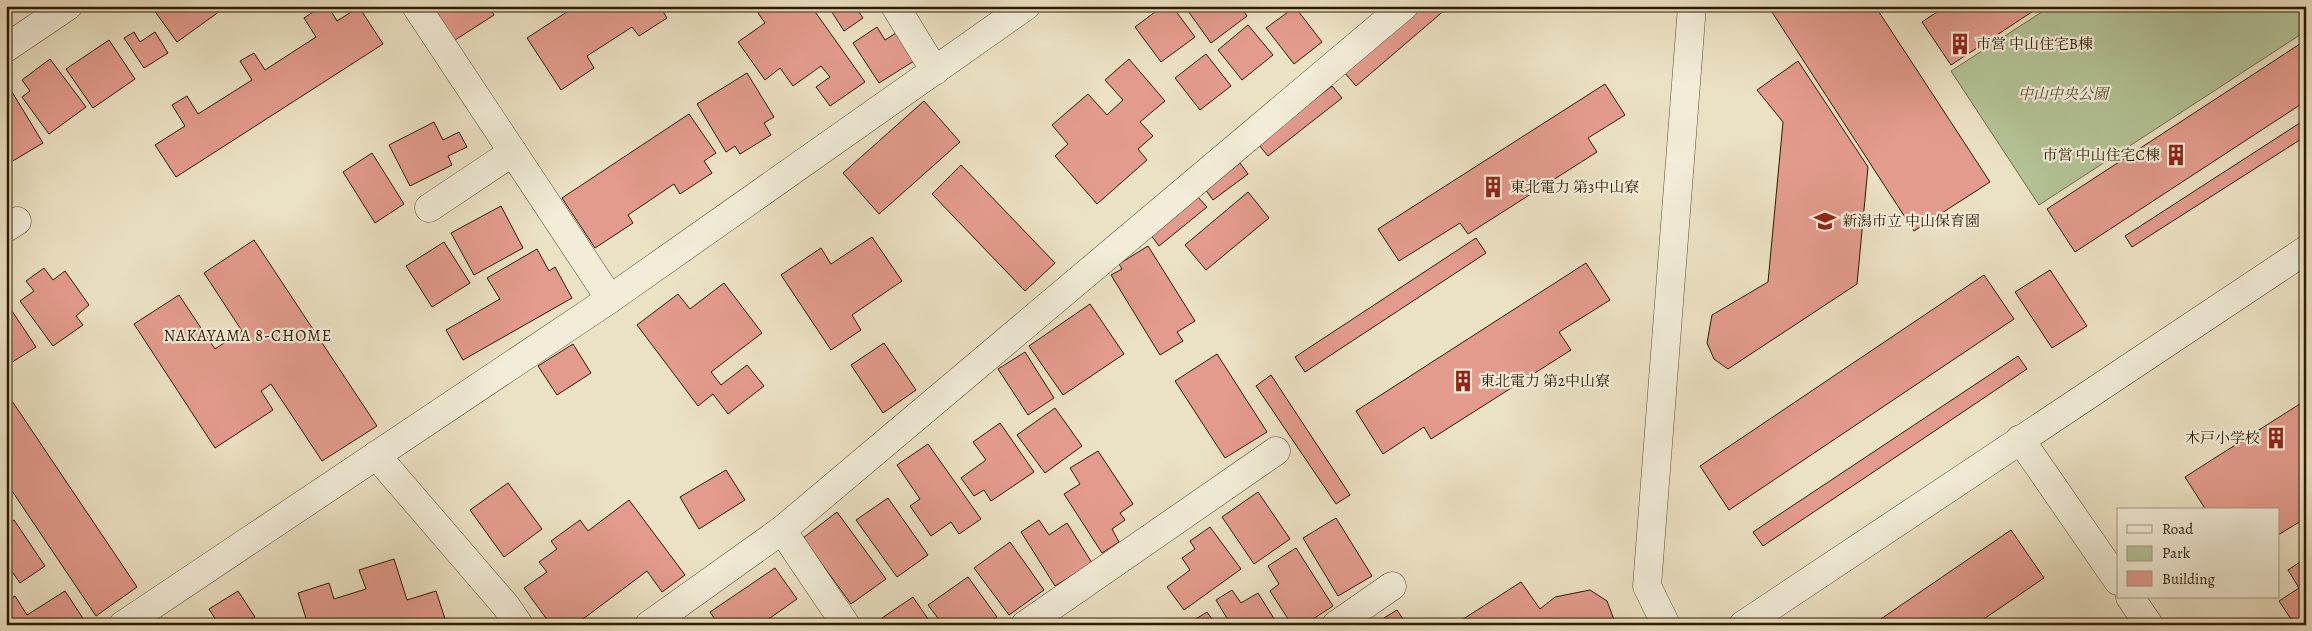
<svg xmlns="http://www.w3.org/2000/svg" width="2312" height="631" font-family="Alegreya,'Noto Serif JP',serif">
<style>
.green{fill:#b3c396;stroke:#706e4c}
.building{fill:#e39b8d;stroke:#2d1a01}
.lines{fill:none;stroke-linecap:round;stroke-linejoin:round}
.minor-casing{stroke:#5c4c32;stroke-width:29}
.tertiary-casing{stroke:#5c4c32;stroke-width:29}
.minor{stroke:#f2ecd8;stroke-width:28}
.tertiary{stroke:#f2ecd8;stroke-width:28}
.labels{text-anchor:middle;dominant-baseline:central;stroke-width:4.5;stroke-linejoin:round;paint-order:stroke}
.poi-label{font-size:15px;fill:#2d1a01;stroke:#f2ecd8;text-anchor:start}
.park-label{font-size:15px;font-style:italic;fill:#554d2e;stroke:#f2ecd8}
.neighbourhood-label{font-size:16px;letter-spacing:1px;fill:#2d1a01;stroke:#f2ecd8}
</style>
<rect width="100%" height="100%" fill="#ebe1c3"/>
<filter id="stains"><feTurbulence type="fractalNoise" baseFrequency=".004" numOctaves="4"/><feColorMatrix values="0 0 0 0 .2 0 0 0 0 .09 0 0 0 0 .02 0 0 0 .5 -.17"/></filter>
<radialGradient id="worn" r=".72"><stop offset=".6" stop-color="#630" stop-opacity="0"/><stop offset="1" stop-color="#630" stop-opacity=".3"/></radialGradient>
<polygon class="green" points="2051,6 2306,6 2306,31 2039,205 1951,71"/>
<g class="building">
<polygon points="151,6 227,6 177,42"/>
<polygon points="322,6 328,6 337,21 359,7 383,44 176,177 155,145 185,126 172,105 187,96 198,114 252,80 240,61 254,53 265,70 316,37 304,18"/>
<polygon points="429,6 489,6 494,15 452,42"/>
<polygon points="576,6 664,6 661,8 667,18 639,36 632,27 587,56 594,68 561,90 527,38"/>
<polygon points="768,6 811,6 865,82 830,106 816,87 830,77 821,66 793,86 780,68 765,80 738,42 765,23 758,13"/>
<polygon points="828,6 862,6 857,9 863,18 844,31"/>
<polygon points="1163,6 1172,6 1195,37 1161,62 1135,27"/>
<polygon points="1194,6 1240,6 1247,16 1211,43 1188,11"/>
<polygon points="1423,6 1444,6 1446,9 1356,86 1344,72"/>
<polygon points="1768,6 1875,6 1990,182 1914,231"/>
<polygon points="1946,6 2041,6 1951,65 1922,22"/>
<polygon points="1295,7 1322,42 1294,64 1266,28"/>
<polygon points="1248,25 1273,55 1242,80 1218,50"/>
<polygon points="877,27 885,40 896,33 914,61 879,83 853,43"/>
<polygon points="134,32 140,42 155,32 168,53 144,68 124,38"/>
<polygon points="109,40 135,79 93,108 66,69"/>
<polygon points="2306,40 2306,101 2075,252 2047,209"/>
<polygon points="1206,54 1231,86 1200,110 1175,78"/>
<polygon points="50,59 86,107 49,134 22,97 30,91 22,80"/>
<polygon points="1129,59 1165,101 1140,122 1153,136 1138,149 1147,160 1097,204 1055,156 1068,144 1052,125 1088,94 1107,115 1123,100 1105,80"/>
<polygon points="1798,61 1868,167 1857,284 1728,369 1714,359 1707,343 1712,315 1768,282 1783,122 1757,90"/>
<polygon points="747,73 774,117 764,123 771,135 740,154 735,146 726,152 697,104"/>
<polygon points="6,82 43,143 6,165"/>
<polygon points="1605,84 1625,115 1588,138 1597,152 1468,234 1460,223 1399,261 1378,229"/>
<polygon points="1332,86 1342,98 1268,156 1258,144"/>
<polygon points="924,101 960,142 879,214 843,173"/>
<polygon points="689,114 716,153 704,161 712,173 680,194 674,184 628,215 633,223 595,248 562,198"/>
<polygon points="2306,119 2306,136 2132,247 2125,236"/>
<polygon points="434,122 443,140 459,132 467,147 448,156 452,165 410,186 389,145"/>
<polygon points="372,153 404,204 375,223 343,172"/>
<polygon points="1240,163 1248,174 1213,200 1205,189"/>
<polygon points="961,165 1055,263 1025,291 932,194"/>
<polygon points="1248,192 1269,218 1206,270 1185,245"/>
<polygon points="1196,195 1207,207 1159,246 1150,234"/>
<polygon points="501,206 523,248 474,275 451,233"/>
<polygon points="872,237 902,281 852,315 861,330 831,350 781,275 821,248 831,264"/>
<polygon points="1476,238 1486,253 1305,372 1295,357"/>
<polygon points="254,240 377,426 322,461 271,384 261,391 273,410 215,448 134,324 179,295 215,349 242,331 204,273"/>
<polygon points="444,242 470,283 432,307 406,266"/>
<polygon points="1148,246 1195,321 1177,332 1183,341 1160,355 1111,275 1122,269 1119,264"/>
<polygon points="537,249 549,271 555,267 572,298 463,360 446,330 500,299 487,278"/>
<polygon points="1586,263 1610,300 1559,332 1571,350 1431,439 1424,427 1383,454 1356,411"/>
<polygon points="44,268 53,280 65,271 89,305 76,316 83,325 53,346 20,301 34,291 26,281"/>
<polygon points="2050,270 2087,326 2052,348 2015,292"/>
<polygon points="1984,275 2014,319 1729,510 1700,466"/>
<polygon points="724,283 762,333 711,372 721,385 747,365 764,386 728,414 713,394 698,406 637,325 678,294 690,309"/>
<polygon points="6,302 36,347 6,366"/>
<polygon points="1090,304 1124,354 1063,395 1029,346"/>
<polygon points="884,343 916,390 883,413 851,365"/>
<polygon points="573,344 591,373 557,395 538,366"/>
<polygon points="1025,352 1054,398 1028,415 998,369"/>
<polygon points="1217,354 1267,432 1225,458 1175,381"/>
<polygon points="2018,356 2027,369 1763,546 1753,532"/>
<polygon points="1271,375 1350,495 1336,504 1256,386"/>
<polygon points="8,395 137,587 96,616 6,482 6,396"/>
<polygon points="2306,400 2306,518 2278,535 2278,510 2206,510 2185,477"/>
<polygon points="1055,408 1082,446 1045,473 1017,435"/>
<polygon points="1000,423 1034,472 991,501 984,490 974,496 961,478 986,460 973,442"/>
<polygon points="928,444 981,519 959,534 951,522 931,536 910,506 920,499 897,465"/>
<polygon points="1098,451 1133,504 1120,513 1125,520 1112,529 1119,542 1102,553 1064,494 1080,484 1070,468"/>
<polygon points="726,470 745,500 699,529 680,497"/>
<polygon points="508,483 542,529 504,557 470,510"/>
<polygon points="1258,492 1290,539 1254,564 1222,517"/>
<polygon points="888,498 928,555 897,577 856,520"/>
<polygon points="629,500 685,575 662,592 647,571 575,625 551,625 524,588 547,572 539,562 557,549 551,541 580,520 588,531"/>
<polygon points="837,512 886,579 851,604 803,538"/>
<polygon points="1336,518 1372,576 1338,596 1303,538"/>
<polygon points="14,520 45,566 20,583 6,563 6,525"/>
<polygon points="1039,520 1049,535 1067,523 1092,563 1055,586 1021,532"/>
<polygon points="1210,527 1241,569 1184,610 1167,587 1190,570 1182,558 1195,549 1190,541"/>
<polygon points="2011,530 2044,578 1975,625 1872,625"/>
<polygon points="1010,542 1044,590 1009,615 974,568"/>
<polygon points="1296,548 1333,606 1304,625 1292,625 1270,591 1279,584 1268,566"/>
<polygon points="2306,558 2306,625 2295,625 2279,601 2299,588 2288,570"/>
<polygon points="394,559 407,600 436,591 447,625 308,625 298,593 329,583 334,599 366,589 359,570"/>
<polygon points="775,568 797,599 760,625 719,625 710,612"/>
<polygon points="968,577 997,617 985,625 943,625 928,605"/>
<polygon points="1521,582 1540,609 1555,597 1590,590 1607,601 1616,625 1454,625"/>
<polygon points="1232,590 1241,603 1258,593 1278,625 1231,625 1216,600"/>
<polygon points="65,591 84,620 77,625 6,625 6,602 15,596 27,615"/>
<polygon points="238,591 255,617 243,625 219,625 209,609"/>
<polygon points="913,597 932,625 886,625 882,618"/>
<polygon points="1397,610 1407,625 1388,625 1384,618"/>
<polygon points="1207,612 1216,625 1192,625 1191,622"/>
</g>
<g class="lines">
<g class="minor-casing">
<g id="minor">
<polyline points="416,6 610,299"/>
<polyline points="895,6 935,71"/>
<polyline points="6,48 68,6"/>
<polyline points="429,208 513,152"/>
<polyline points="6,228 17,221"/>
<polyline points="2020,439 2118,581"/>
<polyline points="376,455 506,606 519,625"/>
<polyline points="782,530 846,625"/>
<polyline points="2130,597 2149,625"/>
<polyline points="123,625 610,299 1026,6"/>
<polyline points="649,625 782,530 1404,6"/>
<polyline points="1025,625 1276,451"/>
<polyline points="1336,625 1392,586"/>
<polyline points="1666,625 1647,586 1692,6"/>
</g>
</g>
<g class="tertiary-casing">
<polyline id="tertiary" points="1743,625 2306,250"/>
</g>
<use href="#minor" class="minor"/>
<use href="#tertiary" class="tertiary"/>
</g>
<defs>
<g id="building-bare" transform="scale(1.725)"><path d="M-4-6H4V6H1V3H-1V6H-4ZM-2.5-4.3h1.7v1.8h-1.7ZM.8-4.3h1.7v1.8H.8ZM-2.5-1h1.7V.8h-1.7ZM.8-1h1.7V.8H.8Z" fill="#8f2418" stroke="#f2ecd8" stroke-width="2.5" paint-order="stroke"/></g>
<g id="school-bare" transform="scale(1.725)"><path d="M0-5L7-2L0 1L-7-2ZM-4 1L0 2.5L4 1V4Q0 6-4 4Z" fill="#8f2418" stroke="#f2ecd8" stroke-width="2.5" paint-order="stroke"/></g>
</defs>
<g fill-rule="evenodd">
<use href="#building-bare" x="1960" y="44"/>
<use href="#building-bare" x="2176" y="155"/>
<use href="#building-bare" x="1493" y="187"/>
<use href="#school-bare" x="1825" y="221"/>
<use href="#building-bare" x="1463" y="381"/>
<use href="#building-bare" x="2276" y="438"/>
</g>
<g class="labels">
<g class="poi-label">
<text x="1976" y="44">市営 中山住宅B棟</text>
<text x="2160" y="155" text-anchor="end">市営 中山住宅C棟</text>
<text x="1510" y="187">東北電力 第3中山寮</text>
<text x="1842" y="221">新潟市立 中山保育園</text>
<text x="1480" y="381">東北電力 第2中山寮</text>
<text x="2260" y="438" text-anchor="end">木戸小学校</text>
</g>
<g class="park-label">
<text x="2063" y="94">中山中央公園</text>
</g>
<g class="neighbourhood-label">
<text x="248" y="336">NAKAYAMA 8-CHOME</text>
</g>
</g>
<rect width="2312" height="631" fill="none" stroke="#ebe1c3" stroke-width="25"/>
<rect x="8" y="8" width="2297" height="616" fill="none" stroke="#2d1a01" stroke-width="2.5"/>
<rect x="12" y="12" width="2287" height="606" fill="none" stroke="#2d1a01"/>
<rect x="2117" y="508" width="162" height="90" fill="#f2ecd8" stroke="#a39882"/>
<rect x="2127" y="525" width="25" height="8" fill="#f2ecd8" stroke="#a39882"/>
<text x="2162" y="534" font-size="15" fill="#2d1a01">Road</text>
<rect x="2127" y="546" width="25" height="15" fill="#b3c396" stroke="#a39882"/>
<text x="2162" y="558" font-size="15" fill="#2d1a01">Park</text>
<rect x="2127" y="571" width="25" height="15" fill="#e39b8d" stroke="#a39882"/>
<text x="2162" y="584" font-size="15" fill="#2d1a01">Building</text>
<rect width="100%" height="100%" filter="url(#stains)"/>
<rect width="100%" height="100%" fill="url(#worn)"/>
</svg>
